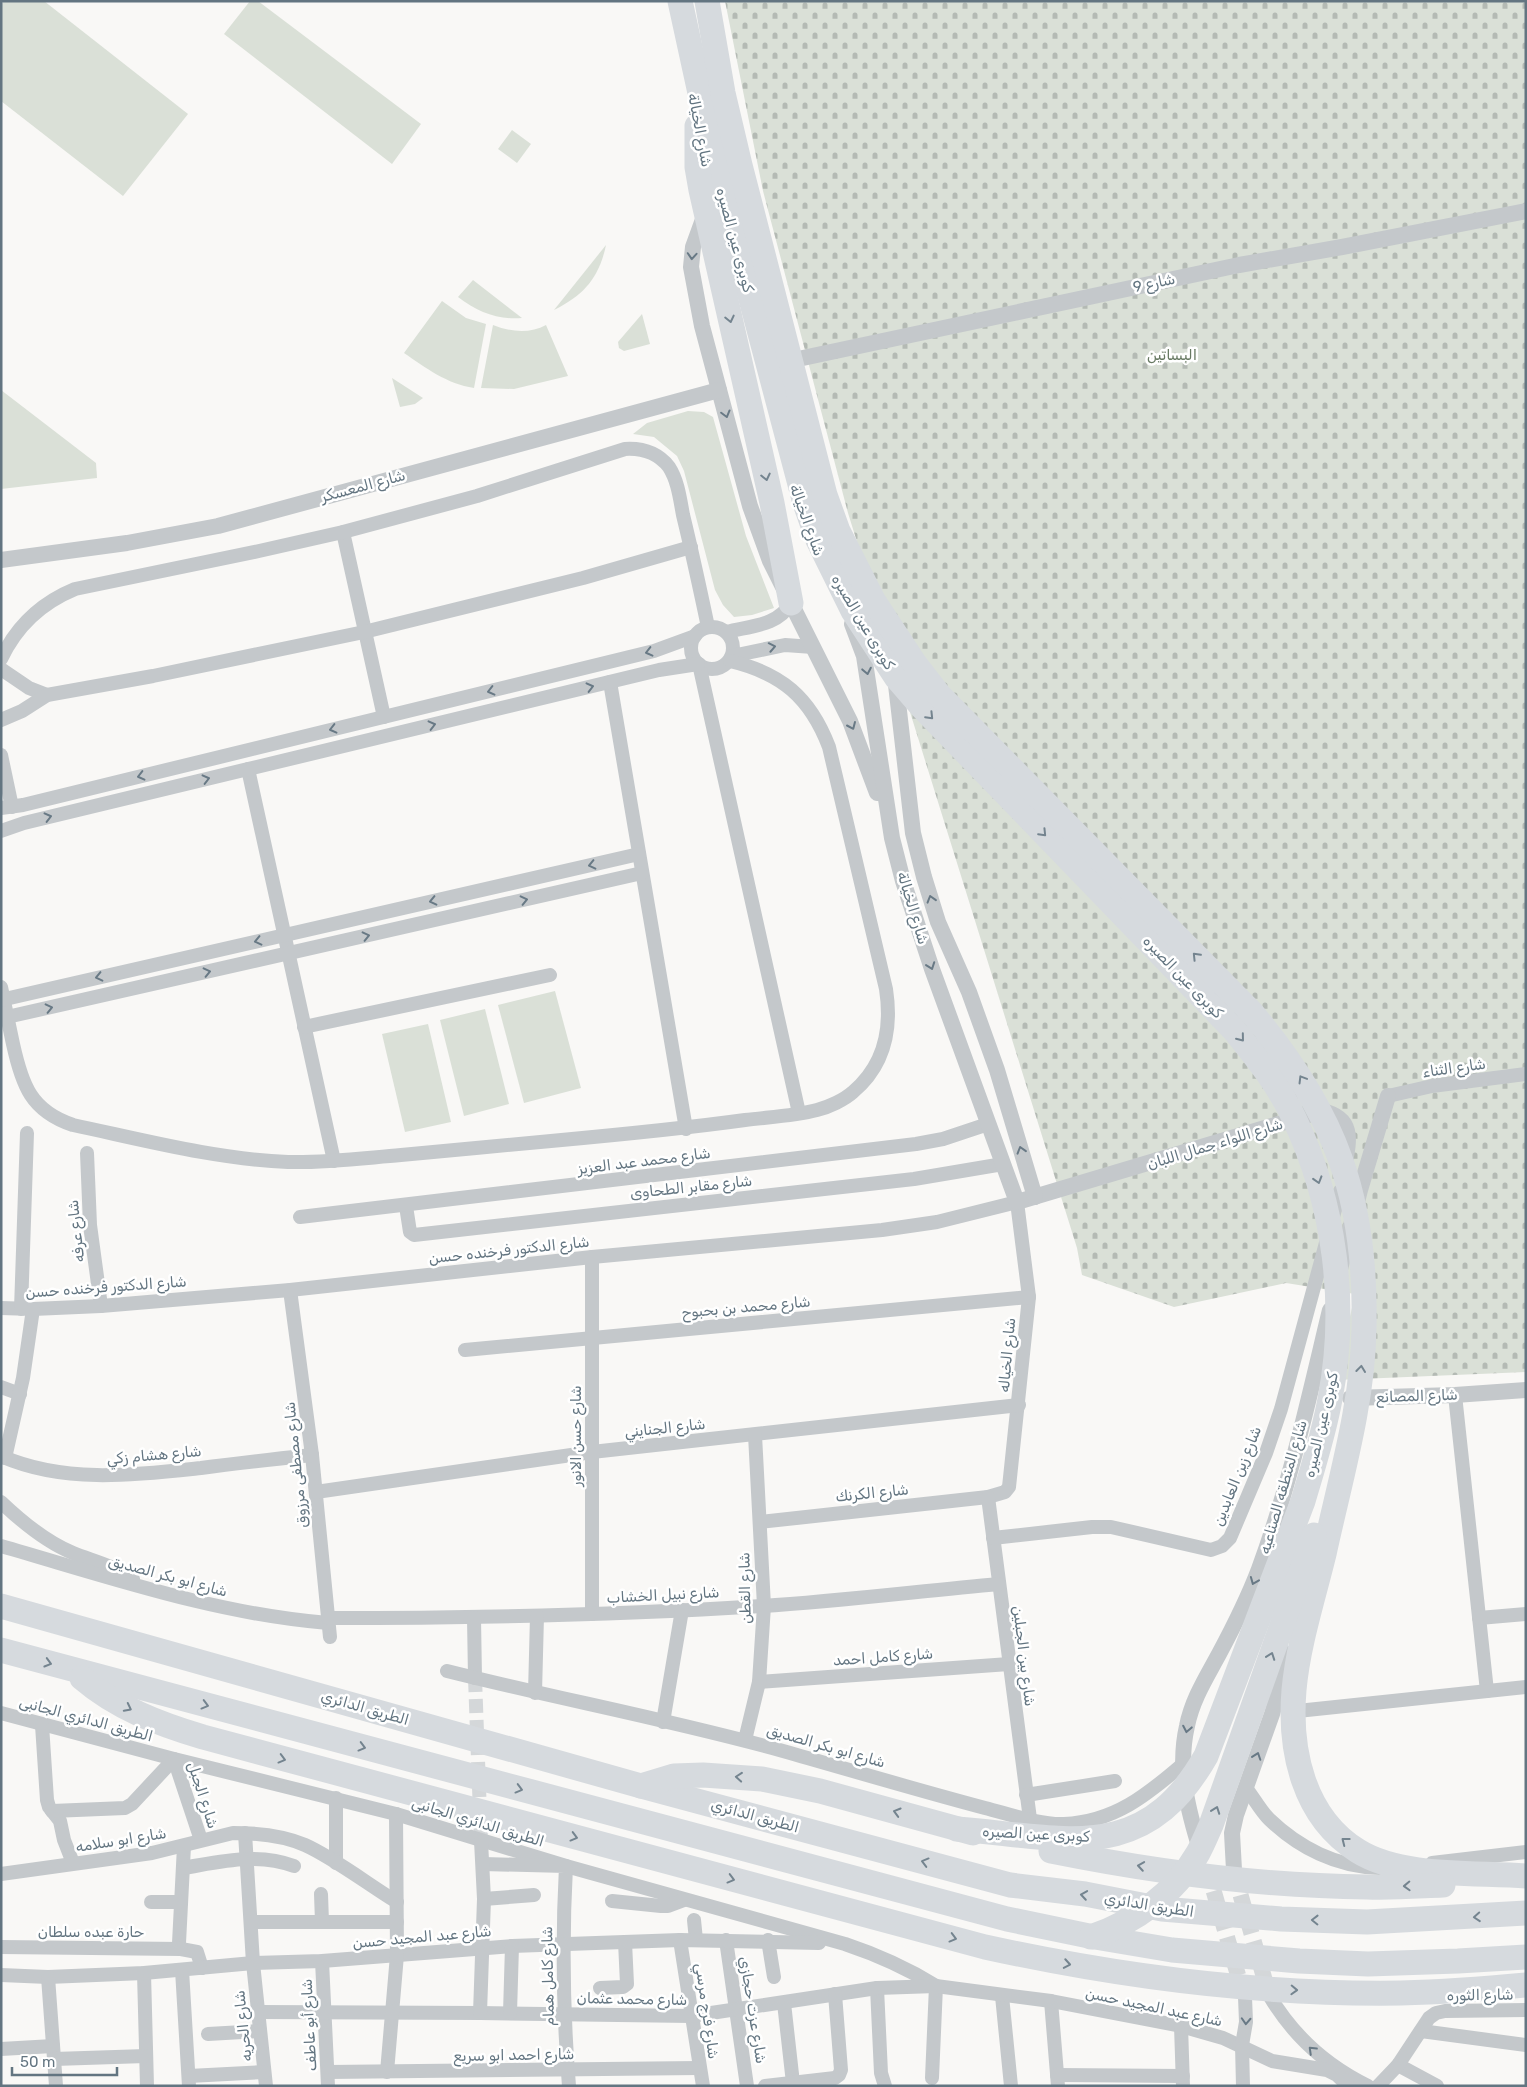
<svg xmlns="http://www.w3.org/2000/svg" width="1527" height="2087" font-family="Rubik,'Noto Naskh Arabic',sans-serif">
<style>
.green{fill:#dae0d7}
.cemetery{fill:url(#cemetery-stones)}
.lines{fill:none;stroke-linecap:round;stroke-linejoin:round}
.minor-tunnel{stroke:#d4d7d9;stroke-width:14;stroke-dasharray:14 7;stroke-linecap:butt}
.tertiary-tunnel{stroke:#d4d7d9;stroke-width:16;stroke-dasharray:16 8;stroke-linecap:butt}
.minor{stroke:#c4c8cb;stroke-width:14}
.tertiary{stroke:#c4c8cb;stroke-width:16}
.motorway{stroke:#d6dade;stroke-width:25}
.oneway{stroke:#687985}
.oneway2{stroke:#74848f}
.labels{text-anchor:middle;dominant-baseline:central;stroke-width:5;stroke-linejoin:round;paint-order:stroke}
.street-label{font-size:15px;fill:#637581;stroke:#fff}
.park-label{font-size:15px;fill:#677962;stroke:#fff}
</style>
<defs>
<pattern id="cemetery-stones" width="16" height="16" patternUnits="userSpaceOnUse" patternTransform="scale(1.25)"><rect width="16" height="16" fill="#dae0d7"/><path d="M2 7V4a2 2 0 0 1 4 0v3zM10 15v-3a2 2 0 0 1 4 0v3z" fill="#b4bab4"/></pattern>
</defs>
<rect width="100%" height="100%" fill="#f9f8f6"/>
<g class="green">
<polygon points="4,1 44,1 188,114 123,196 1,101 1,5"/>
<polygon points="250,1 258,1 421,124 392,164 224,34"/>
<polygon points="512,130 531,144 517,163 498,149"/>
<path d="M606 245C599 278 584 295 554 310Z"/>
<path d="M473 280 522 318C497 320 478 312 458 297Z"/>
<path d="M442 301 466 318 486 324 474 388C447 384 426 368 404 353Z"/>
<polygon points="642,314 650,344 624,351 619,348 618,342"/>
<path d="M493 325C510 332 530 334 546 325L568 376 514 389 481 388Z"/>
<polygon points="392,378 423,398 415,404 400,407"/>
<polygon points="1,390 96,463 97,478 1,489"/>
<polygon points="688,411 704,412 713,417 746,536 774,608 752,615 734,617 723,605 715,590 684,471 677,456 654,437 633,434 647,423"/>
<polygon points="555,991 581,1088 524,1103 498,1005"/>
<polygon points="485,1009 509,1104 464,1116 440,1020"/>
<polygon points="428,1024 451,1122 405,1132 382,1034"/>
</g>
<polygon class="cemetery" points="725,1 1526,1 1526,1372 1336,1380 1355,1294 1286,1283 1174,1307 1082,1275 1077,1248 1057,1184 848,513 763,191"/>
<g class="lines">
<polyline class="minor-tunnel" points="475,1678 481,1841"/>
<g class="tertiary-tunnel">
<polyline points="1207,1868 1244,1996"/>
<polyline points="1234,1872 1269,1995"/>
</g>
<g class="minor">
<polyline points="343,532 384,717"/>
<circle cx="712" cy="648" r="21"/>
<path d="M727 632C750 626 778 626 791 603"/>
<polyline points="732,656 785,645 813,647"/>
<path d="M1 659C17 625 41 603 75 589L259 551 343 532 477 496 625 449C642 448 658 453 669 467 678 481 680 499 683 515 692 552 700 589 708 627"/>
<polyline points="699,664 799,1113"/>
<polyline points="1,669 29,688 47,695"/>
<polyline points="610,682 686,1129"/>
<polyline points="1,720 22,711 47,695 153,676 364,632 583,578 691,547"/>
<polyline points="1,755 12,807"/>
<polyline points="248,769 334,1161"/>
<polyline points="1,808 23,805 654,651 695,636"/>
<polyline points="1,831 24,823 659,670 698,664"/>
<path d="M1 987C5 1006 9 1025 13 1044 22 1085 31 1111 73 1125 144 1140 215 1159 288 1162 326 1163 364 1158 401 1155 451 1150 501 1146 551 1141 616 1135 680 1129 745 1120 769 1117 794 1116 817 1110 829 1107 844 1100 853 1092 885 1065 892 1028 886 989L829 747C810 697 781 673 730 661"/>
<polyline points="1,1000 639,854"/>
<polyline points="1,1017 7,1017 642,873"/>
<polyline points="304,1027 550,975"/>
<polyline points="1388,1096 1432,1086 1526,1074"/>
<polyline points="87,1153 90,1225 101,1306"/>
<polyline points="406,1206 410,1232 414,1235 914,1179 1003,1164"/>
<polyline points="300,1217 916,1144 943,1139 988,1124"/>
<polyline points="290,1290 312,1455 330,1637"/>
<polyline points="1,1308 33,1309 101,1306 290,1290 592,1257 882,1230 937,1222 1017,1202 1029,1297 1009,1487 1005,1492 988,1497 760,1522"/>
<polyline points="21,1309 27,1133"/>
<polyline points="465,1350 1029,1297"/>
<polyline points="1,1387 20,1394"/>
<polyline points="1455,1395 1487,1691"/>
<path d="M1 1456C64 1484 136 1475 201 1468 238 1463 275 1459 312 1455"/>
<polyline points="5,1458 23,1378 33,1309"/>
<polyline points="316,1492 592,1452 1019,1405"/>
<polyline points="988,1497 1030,1819"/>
<path d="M1 1502C22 1522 46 1542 73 1553 93 1561 115 1566 133 1579"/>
<polyline points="993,1538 1092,1527 1111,1527 1211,1550 1222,1546 1230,1538 1266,1453 1281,1409 1340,1191"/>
<path d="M1 1546C109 1577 216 1614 328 1623"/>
<polyline points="592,1614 592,1257"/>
<path d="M328 1618C473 1618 617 1615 762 1606 841 1601 920 1591 999 1584"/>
<polyline points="474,1618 475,1678"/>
<polyline points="1479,1618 1526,1614"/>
<path d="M447 1671C558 1699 672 1720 783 1751 850 1770 917 1790 985 1808 1009 1814 1040 1825 1064 1824 1114 1822 1147 1795 1183 1764"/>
<polyline points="759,1682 1009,1664"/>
<polyline points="535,1693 537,1616"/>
<polyline points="1288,1712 1526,1687"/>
<path d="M1 1713 174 1759 396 1814 566 1866 845 1944C878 1955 907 1968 936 1986L932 2078"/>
<polyline points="663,1722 682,1610"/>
<polyline points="42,1725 47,1800 49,1807 60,1821 64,1840 73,1863"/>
<polyline points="745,1740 759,1682 764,1606 755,1435"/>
<path d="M1246 1788C1254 1798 1260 1810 1269 1819 1299 1848 1337 1867 1379 1868"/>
<polyline points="1026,1795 1115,1781"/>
<polyline points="52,1811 125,1808 132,1804 174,1759 201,1840"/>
<polyline points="245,1833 253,1963 266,2086"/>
<polyline points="184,1846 179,1943 181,1949 197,1952 202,1968"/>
<polyline points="336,1863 336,1798"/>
<polyline points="1432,1863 1526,1852"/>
<path d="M483 1864 566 1866C562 1940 563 2012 569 2086"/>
<path d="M183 1868C220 1862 257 1852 294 1866"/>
<path d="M1 1874 152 1853 233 1833C257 1833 282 1835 305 1845 334 1858 369 1885 397 1902"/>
<polyline points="321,1894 322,1922"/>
<polyline points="484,1899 534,1895"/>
<polyline points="612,1901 661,1906 668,1906 684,1900"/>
<polyline points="151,1902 181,1902"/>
<polyline points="694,1920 696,1940"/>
<polyline points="251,1922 397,1922"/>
<polyline points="680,1940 703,2086"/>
<polyline points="726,1940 747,2086"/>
<polyline points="768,1940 774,1977"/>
<polyline points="1,1947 181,1949"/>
<polyline points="322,1961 328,2086"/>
<polyline points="182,1970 189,2086"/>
<polyline points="144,1973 147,2086"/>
<polyline points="1,1975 48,1977 144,1973 253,1963 322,1961 512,1946 680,1940 819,1943"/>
<polyline points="48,1977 56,2086"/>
<polyline points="600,1988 623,1987 627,1984 625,1942"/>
<polyline points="877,1988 881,2073 885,2086"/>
<path d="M1269 1995C1293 2036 1325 2065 1368 2086"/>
<polyline points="1002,1996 1011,2086"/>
<polyline points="1051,2001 1058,2086"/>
<polyline points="784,2003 793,2083"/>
<polyline points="258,2012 480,2013 691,2016 877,1988 936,1986 1051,2001 1181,2026 1223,2038 1272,2061 1327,2070 1337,2075 1348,2086"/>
<polyline points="480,2013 484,1899 481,1841"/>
<polyline points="510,2013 512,1946"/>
<polyline points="1181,2026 1183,2086"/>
<polyline points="1421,2031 1526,2045"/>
<polyline points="208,2034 260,2031"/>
<polyline points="1,2049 53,2046"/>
<polyline points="54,2059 146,2056"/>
<polyline points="1398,2065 1437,2086"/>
<polyline points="328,2072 699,2068"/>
<polyline points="387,2072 397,1955 396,1814"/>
<polyline points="1057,2075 1183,2076"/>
<polyline points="189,2076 264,2072"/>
<polyline points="765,2086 835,2078 839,2075 841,2070 835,1994"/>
<polyline points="1243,2086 1242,2045 1246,2022 1245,1997"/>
<polyline points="1378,2086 1398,2065 1429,2018 1436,2013 1445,2011 1526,2010"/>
</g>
<g class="tertiary">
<polyline points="705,214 693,247 691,267 702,326 750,506 770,561 850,721 877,793"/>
<polyline points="784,362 1239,265 1342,247 1526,211"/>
<polyline points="1,560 127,543 218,526 719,390"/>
<path d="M852 624 864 656 892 838 903 881 932 969 1017 1202 1322 1111C1355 1118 1349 1141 1344 1167"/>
<polyline points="895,676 913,833 924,877 938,922 969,992 997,1070 1035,1197"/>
<polyline points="1340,1269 1360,1190 1388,1096"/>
<polyline points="1350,1398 1455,1395 1526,1390"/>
<path d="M1201 1852C1188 1811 1177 1769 1187 1726 1192 1700 1206 1678 1219 1654 1234 1626 1248 1598 1259 1569 1290 1485 1309 1397 1330 1310"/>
<polyline points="1234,1870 1232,1833 1236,1815 1272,1714 1289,1654"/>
</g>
<g class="motorway">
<path d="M680 1 717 171 805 503 818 540 853 611 896 677 922 707 1235 1031C1257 1058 1279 1086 1294 1118 1335 1204 1348 1305 1330 1399 1324 1433 1313 1467 1303 1501L1206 1756C1143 1867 1063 1837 957 1829"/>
<path d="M707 1 723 93 740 165 825 495 838 531 873 600 915 664 939 695 1252 1013C1335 1112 1367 1198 1364 1328 1363 1404 1340 1480 1324 1554 1313 1599 1298 1645 1294 1690 1289 1750 1303 1817 1358 1851 1401 1878 1476 1872 1526 1876"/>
<polyline points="697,126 697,167 701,190 772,503 791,603"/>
<polyline points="1,1606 641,1786 1010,1885 1085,1894 1162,1909 1281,1919 1367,1922 1526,1913"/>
<polyline points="1,1650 1007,1919 1089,1936 1172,1950 1299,1961 1368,1964 1458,1961 1526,1957"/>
<path d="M82 1678C117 1708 159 1724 203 1737L985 1947C1122 1977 1261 1995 1401 1993 1443 1992 1484 1989 1526 1985"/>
<polyline points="641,1786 674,1776 703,1775 762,1779 820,1791 973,1833"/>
<path d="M1051 1851C1155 1872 1261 1886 1367 1887 1393 1888 1418 1886 1443 1885"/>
<path d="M1091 1937C1134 1923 1175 1893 1198 1853 1203 1844 1207 1834 1211 1825L1314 1535"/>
</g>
</g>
<defs><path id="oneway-chevron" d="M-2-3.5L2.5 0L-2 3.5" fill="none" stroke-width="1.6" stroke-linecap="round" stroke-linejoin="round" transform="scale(1.25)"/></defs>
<g class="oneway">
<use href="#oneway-chevron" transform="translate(692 256) rotate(94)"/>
<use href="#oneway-chevron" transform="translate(726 414) rotate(75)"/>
<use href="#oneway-chevron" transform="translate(772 647) rotate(-11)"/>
<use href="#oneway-chevron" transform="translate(649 652) rotate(166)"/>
<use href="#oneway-chevron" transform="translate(867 671) rotate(79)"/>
<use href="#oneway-chevron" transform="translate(590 687) rotate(-14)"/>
<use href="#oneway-chevron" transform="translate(491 691) rotate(166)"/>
<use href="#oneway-chevron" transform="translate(432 725) rotate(-14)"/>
<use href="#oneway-chevron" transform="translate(852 726) rotate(66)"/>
<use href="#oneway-chevron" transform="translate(333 729) rotate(166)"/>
<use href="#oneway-chevron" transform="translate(141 776) rotate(166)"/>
<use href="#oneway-chevron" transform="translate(206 779) rotate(-14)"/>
<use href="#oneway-chevron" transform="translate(48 817) rotate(-14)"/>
<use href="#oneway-chevron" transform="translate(592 865) rotate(167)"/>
<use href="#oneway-chevron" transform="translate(931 899) rotate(-107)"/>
<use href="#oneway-chevron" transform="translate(524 900) rotate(-13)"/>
<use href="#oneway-chevron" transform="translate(433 901) rotate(167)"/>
<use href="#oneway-chevron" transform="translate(366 936) rotate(-13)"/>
<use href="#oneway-chevron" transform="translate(258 941) rotate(167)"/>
<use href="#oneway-chevron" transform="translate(931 966) rotate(70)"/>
<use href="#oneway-chevron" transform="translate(207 972) rotate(-13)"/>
<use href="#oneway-chevron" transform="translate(99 977) rotate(167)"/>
<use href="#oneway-chevron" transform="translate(49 1008) rotate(-13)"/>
<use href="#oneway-chevron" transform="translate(1021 1150) rotate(-107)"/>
<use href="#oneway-chevron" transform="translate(1254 1581) rotate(112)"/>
<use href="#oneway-chevron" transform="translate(1187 1729) rotate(101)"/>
<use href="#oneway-chevron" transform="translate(1257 1756) rotate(-71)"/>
<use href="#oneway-chevron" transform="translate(1246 2021) rotate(93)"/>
<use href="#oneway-chevron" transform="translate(1312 2050) rotate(-136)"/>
</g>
<g class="oneway2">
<use href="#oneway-chevron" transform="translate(730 319) rotate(77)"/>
<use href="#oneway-chevron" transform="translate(766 477) rotate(77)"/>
<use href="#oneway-chevron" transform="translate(930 716) rotate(46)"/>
<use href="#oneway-chevron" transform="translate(1043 833) rotate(46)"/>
<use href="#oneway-chevron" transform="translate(1196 956) rotate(-134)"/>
<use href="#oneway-chevron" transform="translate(1241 1038) rotate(51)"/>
<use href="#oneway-chevron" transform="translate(1302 1079) rotate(-121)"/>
<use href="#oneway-chevron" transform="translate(1318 1180) rotate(73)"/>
<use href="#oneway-chevron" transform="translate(1361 1369) rotate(-83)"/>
<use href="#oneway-chevron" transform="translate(1271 1656) rotate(-70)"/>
<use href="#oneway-chevron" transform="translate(48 1663) rotate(16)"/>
<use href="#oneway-chevron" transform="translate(205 1705) rotate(15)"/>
<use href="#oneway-chevron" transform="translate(128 1708) rotate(27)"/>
<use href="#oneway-chevron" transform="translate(362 1747) rotate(15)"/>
<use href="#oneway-chevron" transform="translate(282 1759) rotate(15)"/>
<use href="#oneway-chevron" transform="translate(739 1777) rotate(-175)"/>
<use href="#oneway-chevron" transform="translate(519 1789) rotate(15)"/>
<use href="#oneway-chevron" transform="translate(1216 1810) rotate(-70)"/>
<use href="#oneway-chevron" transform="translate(897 1812) rotate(-164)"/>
<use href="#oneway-chevron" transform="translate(574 1837) rotate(15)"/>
<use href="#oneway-chevron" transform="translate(1345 1841) rotate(-142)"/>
<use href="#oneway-chevron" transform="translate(925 1862) rotate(-165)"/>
<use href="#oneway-chevron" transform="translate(1141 1866) rotate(-171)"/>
<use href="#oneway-chevron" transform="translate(731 1879) rotate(15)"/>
<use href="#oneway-chevron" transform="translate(1407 1886) rotate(178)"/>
<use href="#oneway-chevron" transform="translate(1084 1895) rotate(-171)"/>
<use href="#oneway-chevron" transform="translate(1477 1917) rotate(176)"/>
<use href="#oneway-chevron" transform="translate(1315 1920) rotate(-179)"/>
<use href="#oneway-chevron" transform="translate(953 1938) rotate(15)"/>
<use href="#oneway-chevron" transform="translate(1067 1964) rotate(10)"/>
<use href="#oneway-chevron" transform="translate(1294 1990) rotate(2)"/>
</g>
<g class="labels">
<g class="street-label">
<text transform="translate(700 130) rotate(79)">شارع الخيالة</text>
<text transform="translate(735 240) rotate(75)">كوبرى عين الصيره</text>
<text transform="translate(1154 283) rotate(-12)">شارع 9</text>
<text transform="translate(363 486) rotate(-15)">شارع المعسكر</text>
<text transform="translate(807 520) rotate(70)">شارع الخيالة</text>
<text transform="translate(863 622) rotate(59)">كوبرى عين الصيره</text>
<text transform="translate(913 908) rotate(73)">شارع الخيالة</text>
<text transform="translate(1183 977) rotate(46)">كوبرى عين الصيره</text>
<text transform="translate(1454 1068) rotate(-8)">شارع الثناء</text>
<text transform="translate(1215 1144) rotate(-17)">شارع اللواء جمال اللبان</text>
<text transform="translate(644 1161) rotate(-7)">شارع محمد عبد العزيز</text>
<text transform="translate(691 1187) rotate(-6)">شارع مقابر الطحاوى</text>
<text transform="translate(76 1231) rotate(-96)">شارع عرفه</text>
<text transform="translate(509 1250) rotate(-6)">شارع الدكتور فرخنده حسن</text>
<text transform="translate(106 1287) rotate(-4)">شارع الدكتور فرخنده حسن</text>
<text transform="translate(746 1307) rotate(-5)">شارع محمد بن بحبوح</text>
<text transform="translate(1007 1355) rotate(-85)">شارع الخياله</text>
<text transform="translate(1417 1396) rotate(-2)">شارع المصانع</text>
<text transform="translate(1321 1425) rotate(-77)">كوبرى عين الصيره</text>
<text transform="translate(665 1428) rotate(-6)">شارع الجنايني</text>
<text transform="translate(576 1436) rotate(-90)">شارع حسن الانور</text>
<text transform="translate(154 1455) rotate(-5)">شارع هشام زكي</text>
<text transform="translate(296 1465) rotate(-96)">شارع مصطفى مرزوق</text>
<text transform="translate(1237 1476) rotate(-68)">شارع زين العابدين</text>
<text transform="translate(1283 1487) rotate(-74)">شارع المنطقه الصناعيه</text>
<text transform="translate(872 1493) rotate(-6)">شارع الكرنك</text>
<text transform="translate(168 1576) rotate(15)">شارع ابو بكر الصديق</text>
<text transform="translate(745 1588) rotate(-91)">شارع القطن</text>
<text transform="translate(663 1595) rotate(-3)">شارع نبيل الخشاب</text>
<text transform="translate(1024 1656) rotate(83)">شارع بين الجبلين</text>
<text transform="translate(883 1657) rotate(-4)">شارع كامل احمد</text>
<text transform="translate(365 1708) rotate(16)">الطريق الدائري</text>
<text transform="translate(86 1719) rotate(15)">الطريق الدائري الجانبى</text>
<text transform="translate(826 1746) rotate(16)">شارع ابو بكر الصديق</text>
<text transform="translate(203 1795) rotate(72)">شارع الجبل</text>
<text transform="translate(755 1816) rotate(15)">الطريق الدائري</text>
<text transform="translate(478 1822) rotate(17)">الطريق الدائري الجانبى</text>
<text transform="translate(1036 1834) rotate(3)">كوبرى عين الصيره</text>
<text transform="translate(121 1840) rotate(-9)">شارع ابو سلامه</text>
<text transform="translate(1149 1905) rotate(9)">الطريق الدائري</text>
<text x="91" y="1932">حارة عبده سلطان</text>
<text transform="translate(422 1937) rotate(-5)">شارع عبد المجيد حسن</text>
<text transform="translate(548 1976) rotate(-91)">شارع كامل همام</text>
<text transform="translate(1480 1995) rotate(-1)">شارع الثوره</text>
<text transform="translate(632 1999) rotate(1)">شارع محمد عثمان</text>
<text transform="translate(1154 2007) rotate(12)">شارع عبد المجيد حسن</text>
<text transform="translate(753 2010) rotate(81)">شارع عزت حجازي</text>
<text transform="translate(707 2011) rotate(82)">شارع فرج مرسي</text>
<text transform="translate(309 2025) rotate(-93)">شارع أبو عاطف</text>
<text transform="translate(243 2026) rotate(-96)">شارع الحريه</text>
<text transform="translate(514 2055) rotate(-1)">شارع احمد ابو سريع</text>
</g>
<g class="park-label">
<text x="1172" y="355">البساتين</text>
</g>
</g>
<rect width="1527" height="2087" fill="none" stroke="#637581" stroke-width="5"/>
<path d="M12 2067v8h105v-8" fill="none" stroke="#637581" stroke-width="2.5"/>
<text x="20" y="2067" font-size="15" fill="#637581" stroke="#ffffff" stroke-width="4" paint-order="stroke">50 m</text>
</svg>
